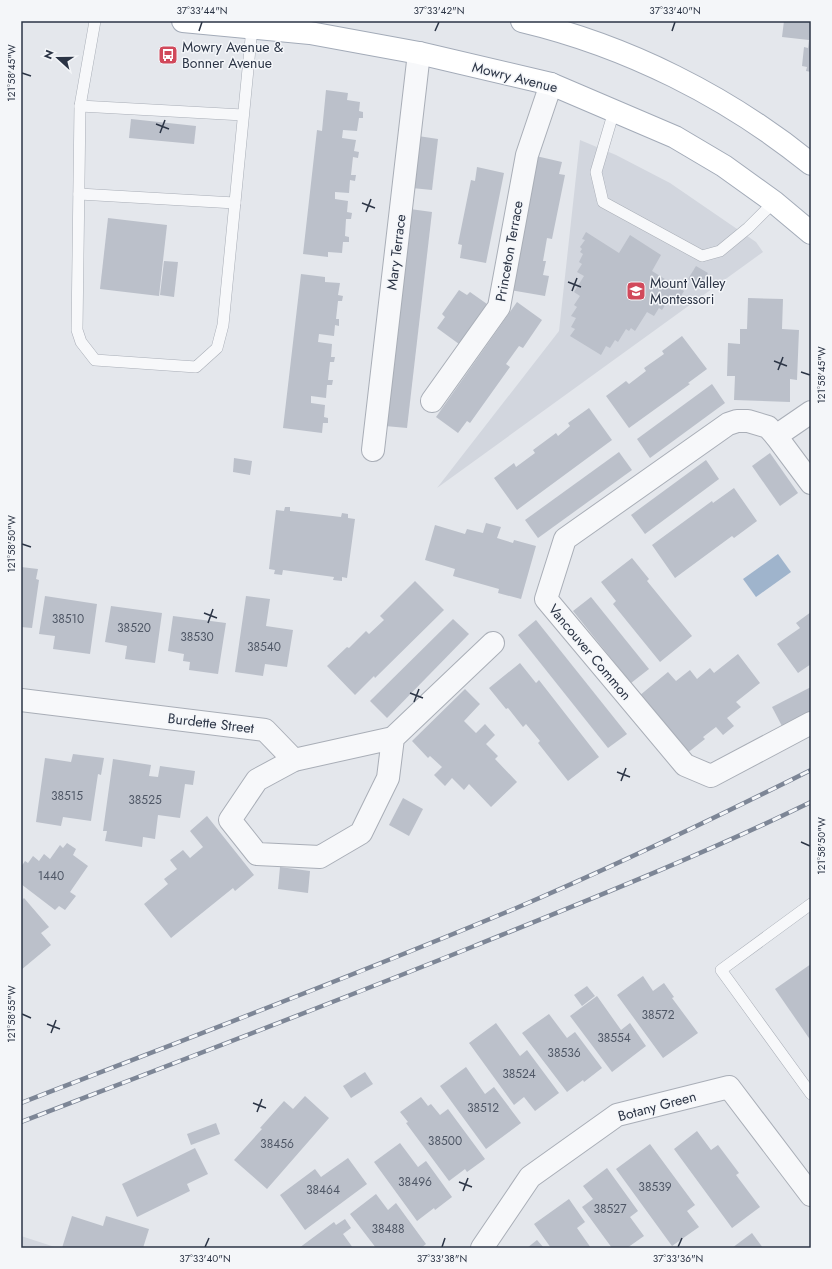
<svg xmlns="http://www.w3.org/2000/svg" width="832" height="1269" font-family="Jost,sans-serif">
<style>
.built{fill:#d2d6de}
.water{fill:#9fb4cc}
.building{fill:#bbc0ca}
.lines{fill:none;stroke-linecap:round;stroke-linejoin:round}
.service-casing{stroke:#a9aeb7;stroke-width:12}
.minor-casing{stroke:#a9aeb7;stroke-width:24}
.primary-casing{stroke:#a3abb8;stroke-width:24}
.service{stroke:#f7f8fa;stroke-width:11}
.minor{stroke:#f7f8fa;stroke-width:22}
.primary{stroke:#fff;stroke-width:22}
.rail-casing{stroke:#7d8696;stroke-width:4.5}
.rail{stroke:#f4f6f9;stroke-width:3;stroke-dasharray:9;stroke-linecap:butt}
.ticks{fill:none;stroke:#2b3445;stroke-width:1.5}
.labels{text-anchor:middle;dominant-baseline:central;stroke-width:3;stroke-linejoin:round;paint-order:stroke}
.number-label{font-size:12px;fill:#4f5766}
.poi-label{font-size:14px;fill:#2b3445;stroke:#f4f6f9;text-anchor:start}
.street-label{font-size:14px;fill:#2b3445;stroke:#f4f6f9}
.neatline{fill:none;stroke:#2b3445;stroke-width:1.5}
.ticks-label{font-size:10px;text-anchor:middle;fill:#2b3445}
</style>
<rect width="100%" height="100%" fill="#e4e7ec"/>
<g class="built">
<polygon points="580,140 616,155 670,183 756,242 763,252 437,488 559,331"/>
<polygon points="21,1236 58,1248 21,1248"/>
</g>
<polygon class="water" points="778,554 791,572 756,597 743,579"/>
<g class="building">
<polygon points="784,21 811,21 811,72 806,71 807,67 802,66 804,47 808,48 809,40 782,37"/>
<polygon points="326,90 348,93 347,100 360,102 359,111 363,112 363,118 359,118 357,131 343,130 342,138 356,140 354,151 359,152 358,158 353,157 351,175 356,175 355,181 350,180 349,193 335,192 335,199 348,201 347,212 352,213 351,219 346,219 345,236 349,237 349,242 343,242 342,253 328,252 328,257 303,254 317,130 322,131"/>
<polygon points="131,119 196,126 194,144 129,138"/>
<polygon points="418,136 438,139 432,190 412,188"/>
<polygon points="536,156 562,162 559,174 565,175 552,239 547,238 543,261 546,261 543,275 549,276 545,296 510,290"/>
<polygon points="477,167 504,173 486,263 460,258 462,245 458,244 471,180 475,181"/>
<polygon points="410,209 432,212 407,428 385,426"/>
<polygon points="108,218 167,225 159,296 100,289"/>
<polygon points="586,232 619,253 630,235 661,255 652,271 684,291 681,296 679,294 674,301 673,301 671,304 667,302 662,310 659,308 654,316 647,312 635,331 631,328 629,331 626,329 618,342 615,340 610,348 606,346 601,355 570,336 575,329 571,327 576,318 571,316 577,307 574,305 580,296 574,292 584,276 577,272 582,264 579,262 583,254 580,252 582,249 580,247 585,240 582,239"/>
<polygon points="164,261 178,262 174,297 160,295"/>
<polygon points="696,266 708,273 700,286 688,279"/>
<polygon points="301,274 325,277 325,282 340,283 338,295 343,296 342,301 338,301 336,319 339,319 339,326 335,325 334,336 319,334 318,342 332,344 331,357 335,357 334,362 330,362 328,380 333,380 332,385 327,385 326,398 311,396 311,403 325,405 324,417 328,418 328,423 323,423 322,433 283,428"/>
<polygon points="459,290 467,295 470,292 487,304 459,344 437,328 445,317 442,314"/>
<polygon points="748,298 783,299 782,329 799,330 797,380 790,379 790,402 734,400 735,376 727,376 728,343 740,344 740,329 747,329"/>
<polygon points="517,302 542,320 523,348 519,346 506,364 510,367 470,423 467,421 458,433 436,417"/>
<polygon points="682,336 707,369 688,383 690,384 629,428 606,396 626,381 629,384 646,371 644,368 664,354 662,351"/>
<polygon points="712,384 725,403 650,458 637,439"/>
<polygon points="589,408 612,440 517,510 494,478 514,463 516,467 535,453 533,450 556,433 558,436 570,426 568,423"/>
<polygon points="619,452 632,470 538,538 525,520"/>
<polygon points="770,453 798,493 780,506 752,466"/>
<polygon points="234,458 252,461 250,475 233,472"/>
<polygon points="706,460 719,479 645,534 631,515"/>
<polygon points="734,488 757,521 734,538 732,536 675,578 652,545 712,501 713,503"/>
<polygon points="285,507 290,507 290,511 341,517 342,513 348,514 348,518 355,519 347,578 342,577 342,581 333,580 334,577 283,570 282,575 274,574 275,570 269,569 276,510 284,511"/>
<polygon points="486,523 501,527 497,538 513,543 514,540 536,546 521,599 498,593 499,589 453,576 455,569 425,560 435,525 465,534 467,529 483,533"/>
<polygon points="632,558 649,579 647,581 692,636 660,662 613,604 616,601 601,582"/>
<polygon points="21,567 38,569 36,579 39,580 32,628 21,627"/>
<polygon points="415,581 444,610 375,678 374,676 355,695 327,666 347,647 349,648 366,631 369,634 384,620 380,616"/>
<polygon points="45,596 97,604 90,654 53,649 55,636 39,634"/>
<polygon points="246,596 270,599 266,626 293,630 287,667 265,664 263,676 235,672"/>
<polygon points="591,597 649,669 631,683 573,611"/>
<polygon points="111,606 162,613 155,663 125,659 127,646 105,642"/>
<polygon points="811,612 811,664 798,673 777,644 800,628 796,623"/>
<polygon points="173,616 226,623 218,674 189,670 190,662 183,661 184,654 168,651"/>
<polygon points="453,619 469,634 387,718 370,701"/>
<polygon points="536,620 627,734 608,748 518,635"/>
<polygon points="738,654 760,683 736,702 741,707 727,718 734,726 723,735 716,727 703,737 705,739 686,754 639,696 668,672 676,681 690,670 697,679 710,668 714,673"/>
<polygon points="520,663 536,683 539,680 599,757 568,781 538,743 540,741 526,724 523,727 508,708 506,709 489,688"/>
<polygon points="811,687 811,713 783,728 772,707"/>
<polygon points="465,689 480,704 464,721 476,733 485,724 495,735 486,744 498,756 495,759 517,782 491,807 469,784 464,790 452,778 445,786 434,775 442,767 430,756 428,758 412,741"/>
<polygon points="73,754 104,758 101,775 98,774 91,821 63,817 61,826 36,822 45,758 71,762"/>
<polygon points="113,759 151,765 149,776 158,777 160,766 195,771 193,785 185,784 180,818 158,815 155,839 143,837 142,847 105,841 107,831 103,831"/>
<polygon points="403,798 423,809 409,836 389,825"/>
<polygon points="207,816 254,875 235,891 233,888 171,938 144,904 168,884 164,879 177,869 170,860 183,850 190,858 203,847 190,831"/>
<polygon points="67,843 76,849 73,855 88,866 70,892 76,896 65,910 59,906 55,910 21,884 21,867 25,861 28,863 33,856 39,861 44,854 50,859 60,845 63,848"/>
<polygon points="280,867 310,871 308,893 278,889"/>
<polygon points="24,898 49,927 41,933 51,945 21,970 21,901"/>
<polygon points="811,964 811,1041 775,989"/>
<polygon points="643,976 653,991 664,983 674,997 672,998 698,1033 663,1058 617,995"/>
<polygon points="587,986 595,996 582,1006 574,995"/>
<polygon points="597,996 621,1030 630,1023 646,1046 612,1072 570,1016"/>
<polygon points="549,1014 567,1038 575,1032 602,1068 584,1082 583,1080 567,1092 522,1033"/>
<polygon points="496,1023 520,1056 527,1050 559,1093 535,1111 524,1097 514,1105 469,1043"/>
<polygon points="466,1067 485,1094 494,1087 521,1123 486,1149 440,1086"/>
<polygon points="365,1072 373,1084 351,1098 343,1086"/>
<polygon points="305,1096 329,1118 267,1189 234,1160 262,1129 260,1128 284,1101 293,1109"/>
<polygon points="421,1097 428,1106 431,1104 440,1115 448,1109 485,1159 467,1172 465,1169 449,1181 406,1123 408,1122 400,1112"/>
<polygon points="216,1123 220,1134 191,1145 187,1134"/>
<polygon points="697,1131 711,1150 718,1145 739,1173 736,1175 760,1207 732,1228 674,1149"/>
<polygon points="400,1143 418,1167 426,1161 452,1197 435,1210 434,1208 417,1221 374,1162"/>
<polygon points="650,1144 695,1205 687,1211 699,1227 672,1246 616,1169"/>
<polygon points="195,1148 208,1174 187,1184 190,1191 137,1217 122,1184"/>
<polygon points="348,1158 367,1184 305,1230 280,1195 315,1169 321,1177"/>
<polygon points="607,1168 638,1211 630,1217 644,1236 627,1248 612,1248 582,1207 593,1199 583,1186"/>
<polygon points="376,1194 388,1210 396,1203 426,1244 421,1248 376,1248 350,1214"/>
<polygon points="569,1199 585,1222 577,1228 591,1248 551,1248 534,1224"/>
<polygon points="72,1216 103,1226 106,1216 149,1229 143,1248 62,1248"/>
<polygon points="345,1219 351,1228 343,1234 353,1248 299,1248 334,1222 336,1225"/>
<polygon points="752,1233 763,1248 732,1248"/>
<polygon points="537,1240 544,1248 527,1248"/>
</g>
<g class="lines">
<g class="service-casing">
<g id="service">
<polyline points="95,21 80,106 77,330 81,342 95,360 196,367 217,348 223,325 252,28"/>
<polyline points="80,106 243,115"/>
<polyline points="614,111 596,172 603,202 702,256 720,251 748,228 774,202"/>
<polyline points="79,194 235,203"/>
<polyline points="811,904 721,970 811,1094"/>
</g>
</g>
<g class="minor-casing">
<g id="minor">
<polyline points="432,401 499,307 527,155 551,84"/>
<polyline points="776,436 811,412"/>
<polyline points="373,450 419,53"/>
<polyline points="811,483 776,436 768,427 748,421 737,421 728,424 565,539 546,599 685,765 711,776 811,723"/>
<polyline points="21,700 265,730 294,760"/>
<polyline points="393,738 388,778 361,833 320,857 257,854 230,820 257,780 294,760 393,738 493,643"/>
<polyline points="482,1248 530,1177 617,1115 729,1087 811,1195"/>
</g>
</g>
<g class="primary-casing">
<g id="primary">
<polyline points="183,21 310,33 419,53 551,84 675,137 724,166 774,202 811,233"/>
<path d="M522 21C627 46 727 96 811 164"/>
</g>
</g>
<use href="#service" class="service"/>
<use href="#minor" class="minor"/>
<use href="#primary" class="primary"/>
<g class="rail-casing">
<g id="rail">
<path d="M21 1103C186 1039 351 977 514 909 615 866 713 819 811 770"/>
<path d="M21 1122C172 1064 322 1007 472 947 586 901 700 856 811 802"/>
</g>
</g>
<use href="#rail" class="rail"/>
</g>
<path class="ticks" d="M199 31 202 22M435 31 439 22M672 31 675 22M22 73 31 76M156 124 169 129M160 133 165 120M362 203 375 208M366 212 371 199M568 282 581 287M572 291 577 278M774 361 787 366M778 370 783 357M801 372 810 375M22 544 31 547M204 613 217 618M208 623 213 609M410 693 423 698M414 702 419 689M617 772 630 777M621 781 626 768M801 842 810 846M22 1014 31 1018M47 1024 60 1029M51 1033 56 1020M253 1103 266 1108M257 1112 262 1099M459 1182 472 1187M463 1191 468 1178M205 1247 209 1238M442 1247 445 1238M678 1247 682 1238"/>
<defs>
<g id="bus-square" transform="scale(1)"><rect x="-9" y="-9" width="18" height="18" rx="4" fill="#d1495b" stroke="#f4f6f9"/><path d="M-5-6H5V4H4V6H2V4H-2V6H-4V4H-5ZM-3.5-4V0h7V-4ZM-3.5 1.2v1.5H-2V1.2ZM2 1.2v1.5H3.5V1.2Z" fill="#fff"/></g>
<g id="school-square" transform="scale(1)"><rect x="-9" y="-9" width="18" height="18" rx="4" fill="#d1495b" stroke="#f4f6f9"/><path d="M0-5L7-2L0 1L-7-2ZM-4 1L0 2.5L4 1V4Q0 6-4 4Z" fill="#fff"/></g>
</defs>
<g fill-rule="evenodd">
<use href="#bus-square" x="168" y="55"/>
<use href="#school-square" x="636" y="291"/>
</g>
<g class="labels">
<g class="number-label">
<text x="68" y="619">38510</text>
<text x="134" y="628">38520</text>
<text x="197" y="637">38530</text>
<text x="264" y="647">38540</text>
<text x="67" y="796">38515</text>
<text x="145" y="800">38525</text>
<text x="51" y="876">1440</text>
<text x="658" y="1015">38572</text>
<text x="614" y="1038">38554</text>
<text x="564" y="1053">38536</text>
<text x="519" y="1074">38524</text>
<text x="483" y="1108">38512</text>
<text x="445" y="1141">38500</text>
<text x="277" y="1144">38456</text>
<text x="415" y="1182">38496</text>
<text x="655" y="1187">38539</text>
<text x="323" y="1190">38464</text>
<text x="610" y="1209">38527</text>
<text x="388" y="1229">38488</text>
</g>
<g class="poi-label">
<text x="182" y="47">Mowry Avenue &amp;<tspan x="182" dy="16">Bonner Avenue</tspan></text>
<text x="650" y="283">Mount Valley<tspan x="650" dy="16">Montessori</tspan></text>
</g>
<g class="street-label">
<text transform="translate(515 77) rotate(14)">Mowry Avenue</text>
<text transform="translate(509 251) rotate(-80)">Princeton Terrace</text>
<text transform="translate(396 252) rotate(-83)">Mary Terrace</text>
<text transform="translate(590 652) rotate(50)">Vancouver Common</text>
<text transform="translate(211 723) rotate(7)">Burdette Street</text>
<text transform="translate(657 1106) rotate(-15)">Botany Green</text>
</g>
</g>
<rect width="832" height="1269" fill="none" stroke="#f4f6f9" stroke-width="44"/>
<g transform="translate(58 58) rotate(291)" stroke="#f4f6f9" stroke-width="3" paint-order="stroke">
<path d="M0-3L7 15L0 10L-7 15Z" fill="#2b3445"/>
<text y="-6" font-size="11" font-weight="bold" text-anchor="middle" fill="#2b3445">N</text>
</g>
<rect x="22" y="22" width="788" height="1225" class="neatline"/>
<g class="ticks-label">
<text x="202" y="14">37°33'44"N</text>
<text x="439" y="14">37°33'42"N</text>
<text x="675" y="14">37°33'40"N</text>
<text transform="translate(11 73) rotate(-90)" y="4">121°58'45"W</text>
<text transform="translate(821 375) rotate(-90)" y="4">121°58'45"W</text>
<text transform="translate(11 544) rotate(-90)" y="4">121°58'50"W</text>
<text transform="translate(821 846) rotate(-90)" y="4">121°58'50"W</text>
<text transform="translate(11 1014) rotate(-90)" y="4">121°58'55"W</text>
<text x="205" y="1262">37°33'40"N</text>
<text x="442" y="1262">37°33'38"N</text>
<text x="678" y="1262">37°33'36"N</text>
</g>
</svg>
